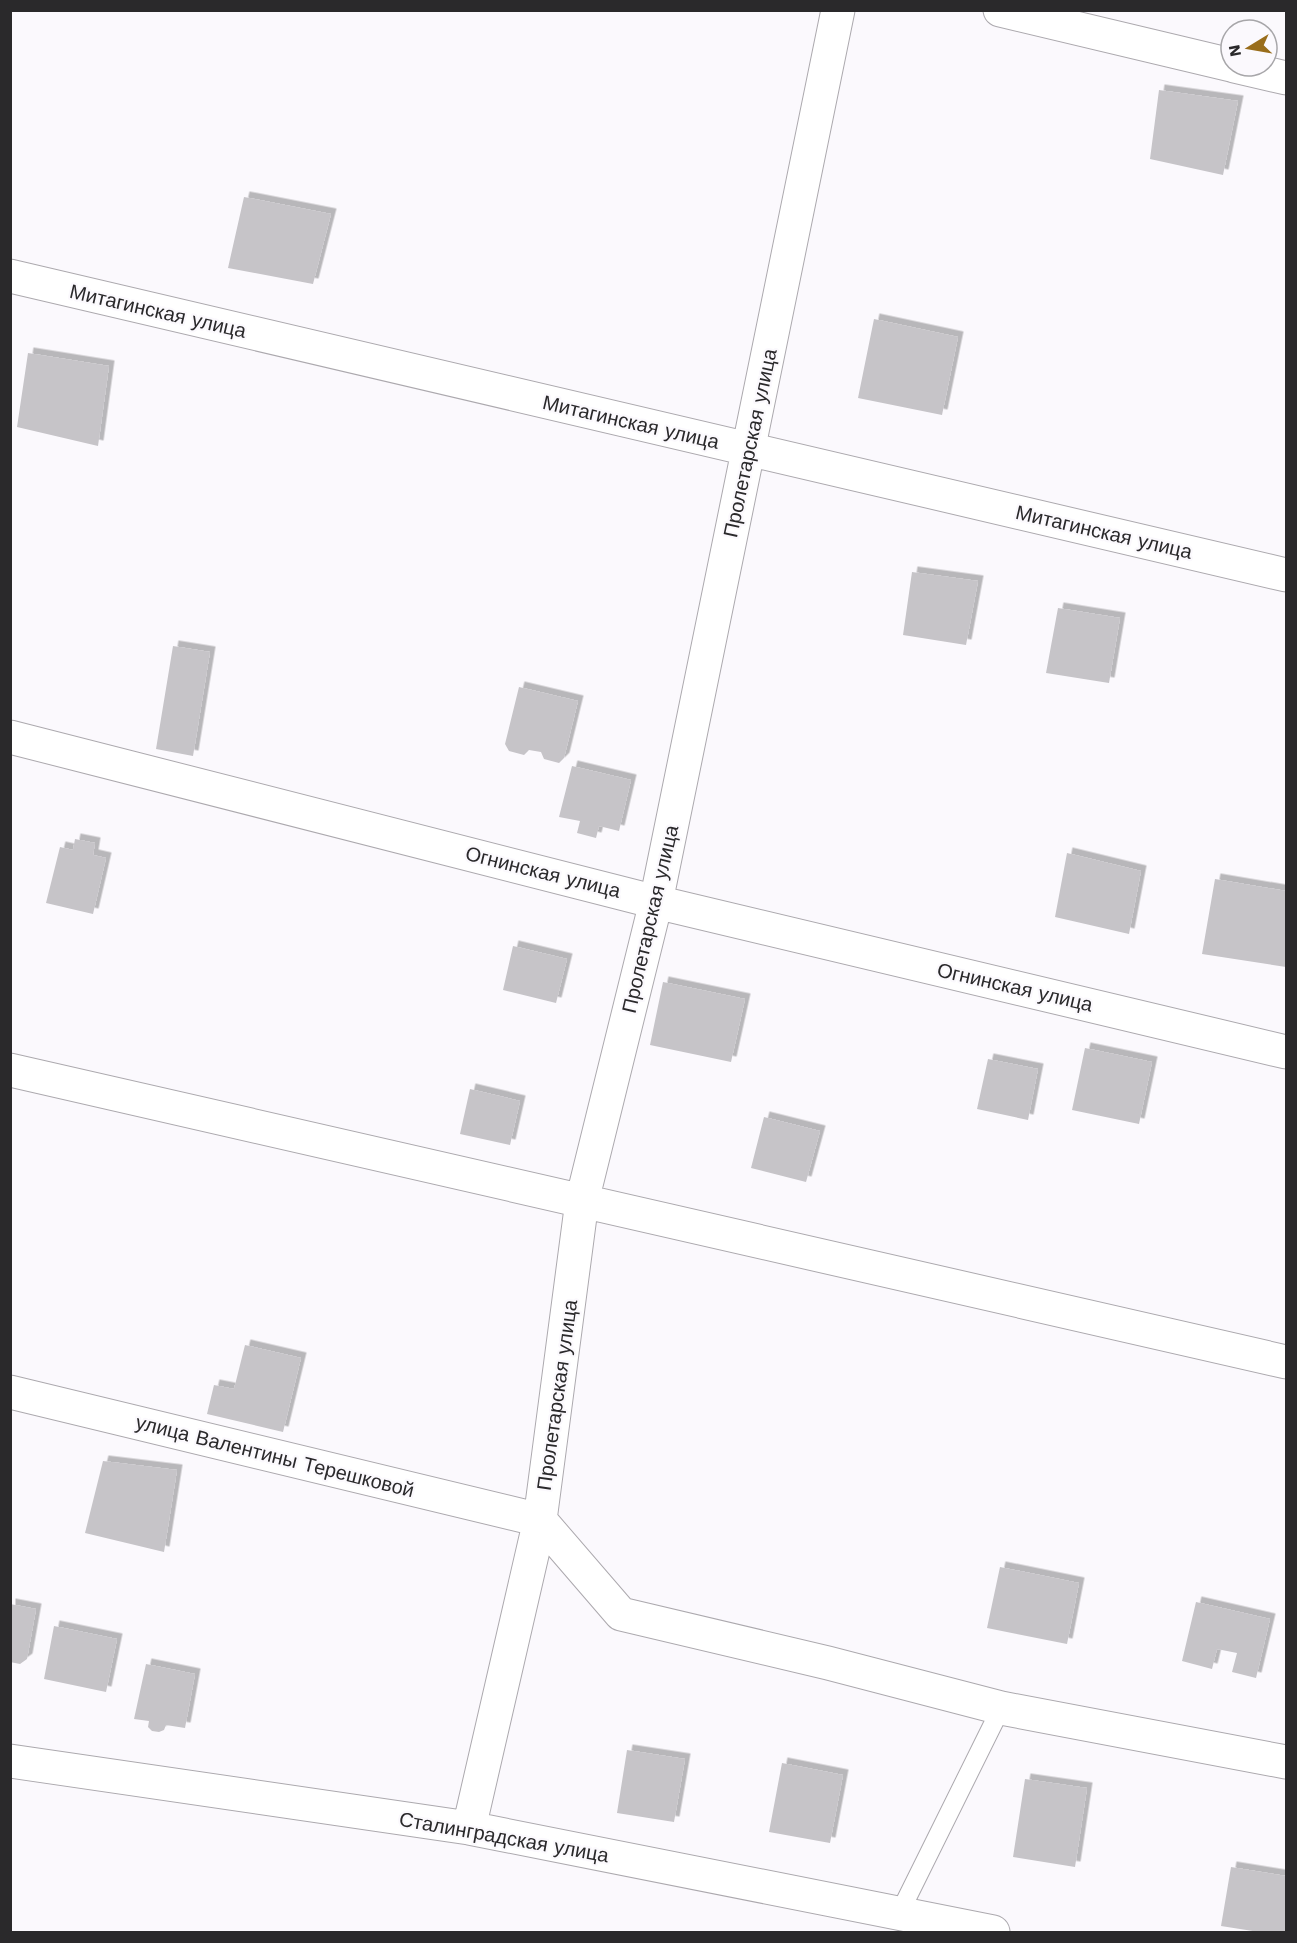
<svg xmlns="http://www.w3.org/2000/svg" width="1297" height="1943" font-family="'Work Sans',sans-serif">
<defs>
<filter id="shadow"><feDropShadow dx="5.5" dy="-5.5" stdDeviation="0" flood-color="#0004"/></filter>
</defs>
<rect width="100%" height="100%" fill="#fbf9fd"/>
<path fill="#c6c4c8" filter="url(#shadow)" d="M1159 90 1238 101 1223 175 1150 159Z
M244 197 331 214 313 284 228 268Z
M874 319 958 337 942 415 858 398Z
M28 353 109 366 98 446 17 427Z
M912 572 978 581 966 645 903 635Z
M1058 608 1120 618 1109 683 1046 673Z
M173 646 210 652 193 756 156 749Z
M519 687 578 701 564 758 559 763 544 759 541 752 529 750 524 755 509 751 505 744Z
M572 766 631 780 619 831 599 826 596 838 577 833 580 821 559 817Z
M75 839 95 843 93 855 106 858 93 914 46 903 60 847 73 850Z
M1067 853 1141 871 1129 934 1055 917Z
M1215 879 1286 891V967L1202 954Z
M513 946 567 959 556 1003 503 990Z
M663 982 745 999 731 1062 650 1045Z
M1085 1048 1152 1062 1139 1124 1072 1110Z
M988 1059 1038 1069 1028 1120 977 1109Z
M470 1089 520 1101 510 1145 460 1134Z
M764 1117 820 1131 806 1182 751 1168Z
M245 1345 301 1358 283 1432 207 1414 214 1385 234 1389Z
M103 1461 177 1470 164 1552 85 1533Z
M1000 1567 1079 1583 1067 1644 987 1628Z
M1196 1602 1270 1619 1256 1678 1232 1672 1237 1653 1217 1649 1212 1669 1182 1661Z
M10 1604 36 1609 27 1659 20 1664 10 1662Z
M54 1626 117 1639 106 1692 44 1679Z
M146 1664 195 1674 185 1728 166 1725 164 1730 159 1732 152 1731 148 1727 149 1721 134 1719Z
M627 1750 685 1759 674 1822 617 1813Z
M782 1763 843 1775 830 1843 769 1832Z
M1025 1779 1087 1788 1075 1867 1013 1857Z
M1231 1867 1286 1876V1932H1259L1221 1926Z"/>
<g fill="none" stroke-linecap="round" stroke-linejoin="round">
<g stroke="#aca9ae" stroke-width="20">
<path id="lane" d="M899 1914 1001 1708"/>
</g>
<g stroke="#aca9ae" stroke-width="35">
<path id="street" d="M1000 10 1231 65
M1234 66 1286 78
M10 276 1286 575
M10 737 656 902 1286 1052
M10 1070 1286 1362
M10 1392 540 1520 621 1614 828 1663 1001 1708 1286 1762
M10 1761 469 1828 993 1932
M469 1828 540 1520 582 1201 656 902 838 10"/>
</g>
<use href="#lane" stroke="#fff" stroke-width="18"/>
<use href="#street" stroke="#fff" stroke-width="33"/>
</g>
<g text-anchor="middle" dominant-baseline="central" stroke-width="4.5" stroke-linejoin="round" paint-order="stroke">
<g font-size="20" fill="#2a292b" stroke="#fbf9fd">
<text transform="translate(158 311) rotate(13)">Митагинская улица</text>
<text transform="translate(631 422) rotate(13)">Митагинская улица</text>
<text transform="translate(750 443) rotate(-78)">Пролетарская улица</text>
<text transform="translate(1104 532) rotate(13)">Митагинская улица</text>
<text transform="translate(543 872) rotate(14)">Огнинская улица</text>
<text transform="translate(650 919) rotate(-77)">Пролетарская улица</text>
<text transform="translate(1015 987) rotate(13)">Огнинская улица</text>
<text transform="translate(557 1395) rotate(-82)">Пролетарская улица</text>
<text transform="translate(275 1456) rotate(14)">улица Валентины Терешковой</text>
<text transform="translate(504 1837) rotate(10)">Сталинградская улица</text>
</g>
</g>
<rect width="1297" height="1943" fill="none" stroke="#2a292b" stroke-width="24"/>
<g transform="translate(1249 48) rotate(259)"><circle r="28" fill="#fbf9fd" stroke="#a7a6a9" stroke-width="1.5"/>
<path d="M0-4.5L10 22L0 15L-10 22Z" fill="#996d1b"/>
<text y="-9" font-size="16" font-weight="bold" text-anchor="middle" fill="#2a292b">N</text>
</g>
</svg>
